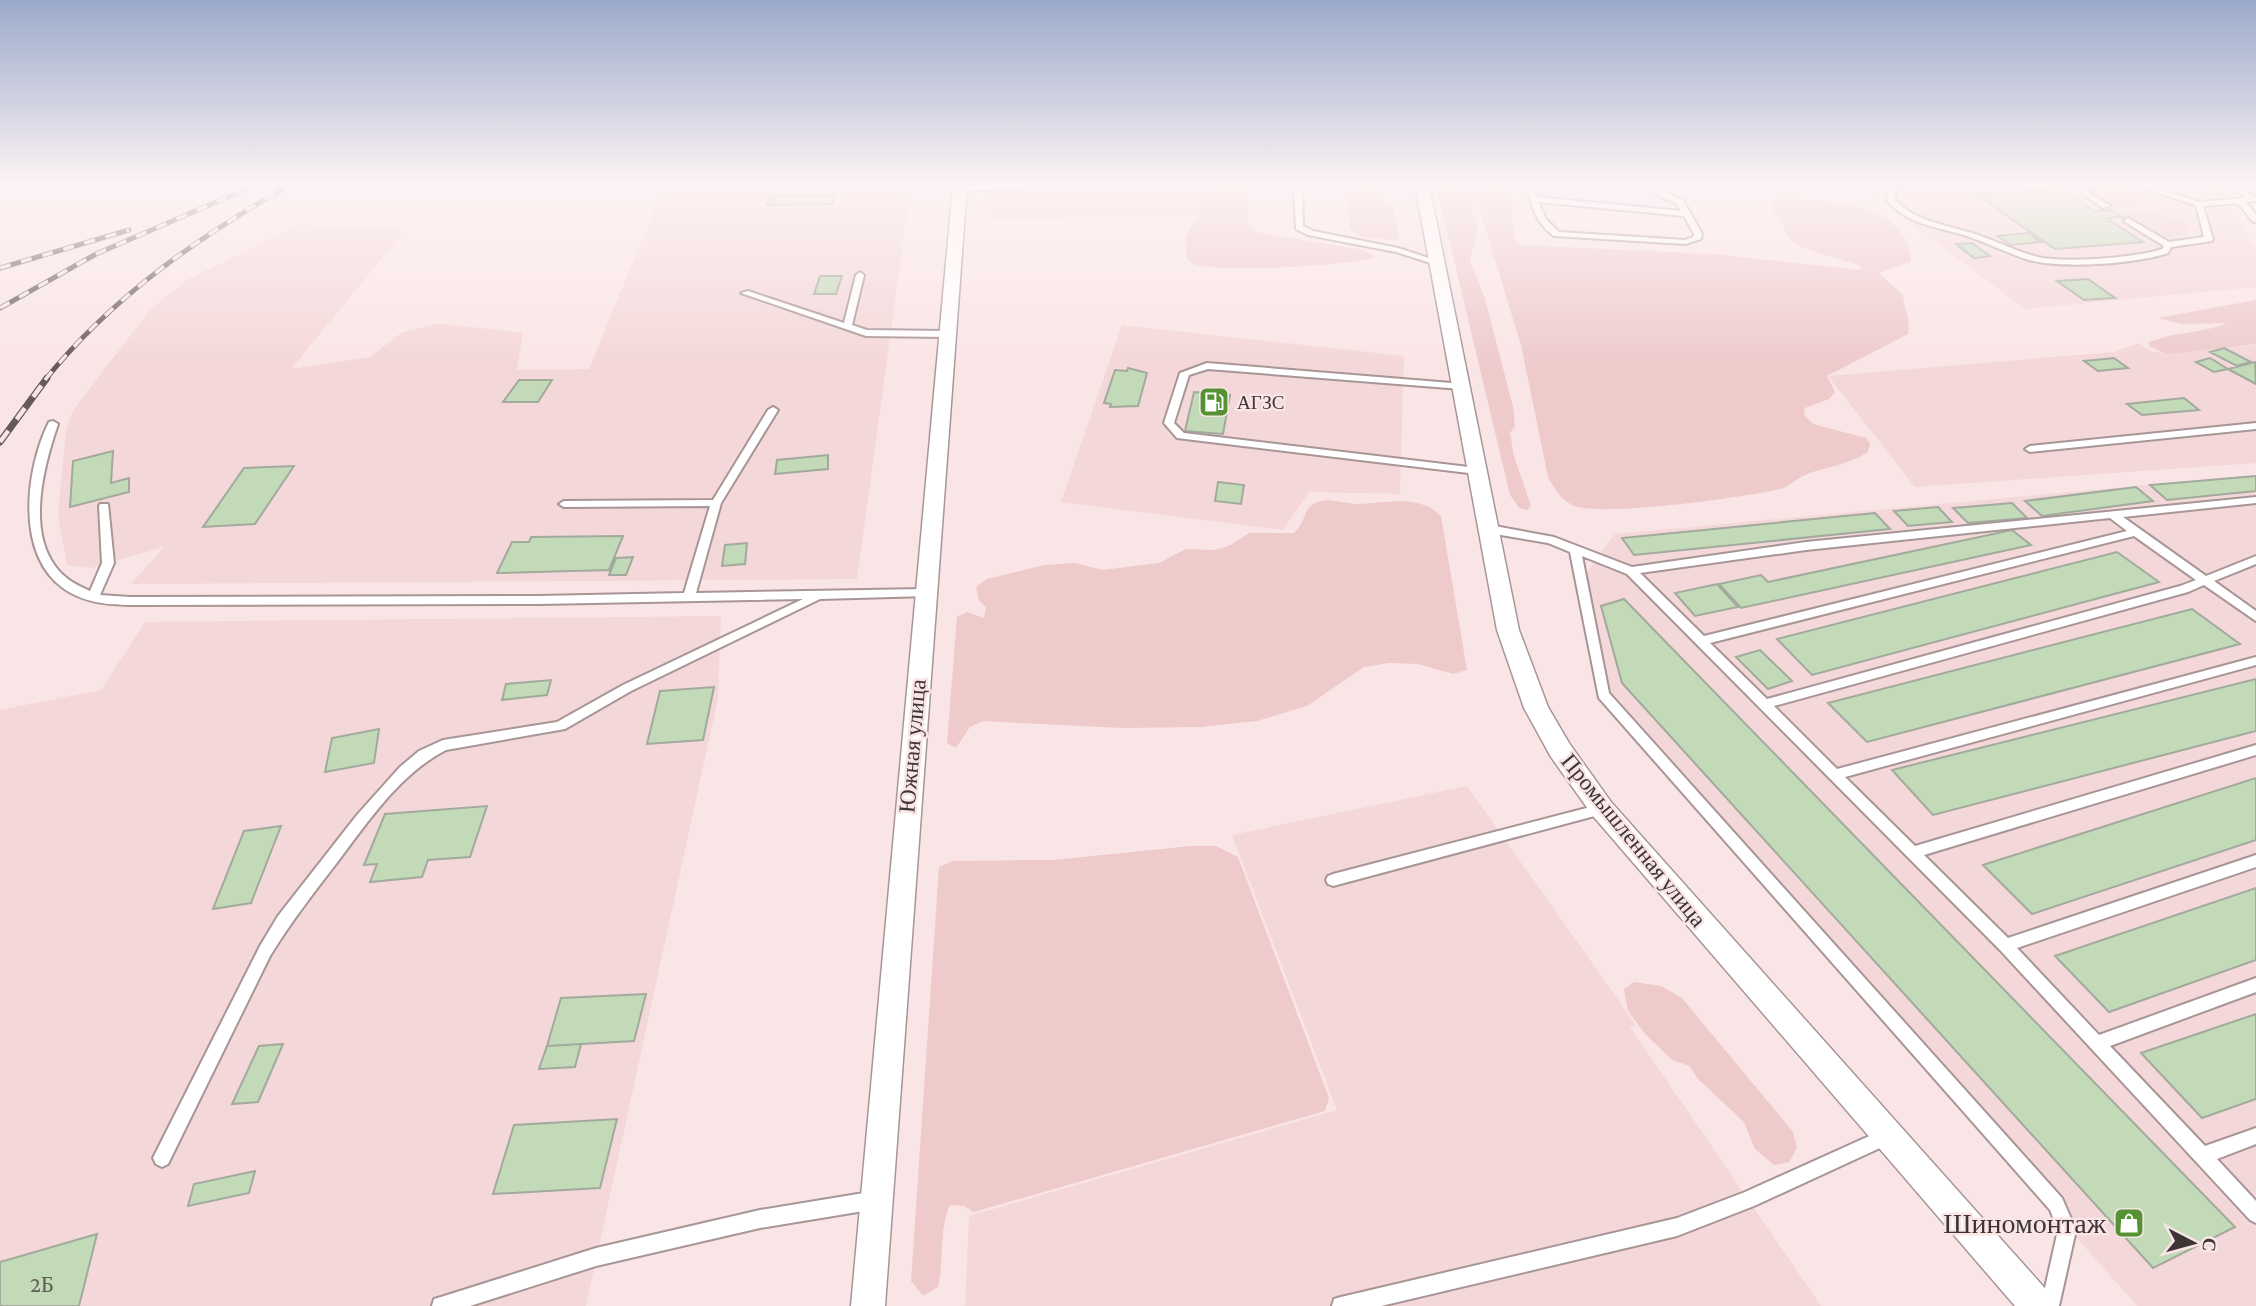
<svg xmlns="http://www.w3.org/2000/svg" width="2256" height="1306" font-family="'Crimson Pro',serif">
<rect width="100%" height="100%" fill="#fae5e6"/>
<path fill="#f4d7d8" d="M664 185H911L857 579 131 584 164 547 91 568 67 565 58 516 66 430 72 412 149 311 185 281 297 225 405 230 291 369 370 357 401 333 438 323 523 333 517 370 589 369Z
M988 185H1242L1244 215 986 220Z
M1860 185H2178L2204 193 2235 212 2256 251V287L2025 309Z
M1122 325 1404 356 1400 494 1309 492 1283 530 1061 502Z
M2138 343 2153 352 2256 345V463L1915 487 1828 376 2113 352Z
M2256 475V1306H2137L1598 695 1577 585 1615 534Z
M721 616 718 698 586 1306H0V710L101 690 145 622Z
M1467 786 1636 1025 1630 1027 1821 1306H965L969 1216 1337 1110 1232 835Z"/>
<path fill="#eecacb" d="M1208 185H1247L1249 225 1261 233 1364 250 1375 257C1355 266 1221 272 1198 265 1192 264 1189 261 1186 256V236L1199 212Z
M1436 185H1465L1478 230 1470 260 1485 298 1513 407 1515 426 1510 433 1514 456 1531 506 1527 510 1519 508 1510 495Z
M1472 185H1509L1515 241 1521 245 1714 254 1862 270 1860 266 1801 247 1791 240 1769 203 1771 199 1782 198C1825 201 1910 201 1911 262L1879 273 1903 295C1904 309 1911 320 1908 334L1827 376 1835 392 1829 399 1805 408 1804 415 1813 424 1866 438 1870 444 1868 452C1844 467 1825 466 1803 476 1794 480 1789 487 1780 489 1745 497 1600 518 1572 505 1560 499 1555 489 1548 477L1521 345Z
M2112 185 2140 194V207L2116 209 2081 187Z
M2174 185H2223L2235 195 2215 197Z
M1369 187 1392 206 1399 238 1395 241 1360 236 1350 228 1346 195 1355 188Z
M2147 212 2186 221 2187 234 2162 237 2125 214Z
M2256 300V344L2168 354 2150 347 2148 343C2173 331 2201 334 2227 323L2181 324 2157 318Z
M1329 500C1338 501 1347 503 1356 504 1385 504 1418 493 1441 516L1467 670 1453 674 1418 664 1389 663 1364 667 1307 706 1257 721 1200 727 1122 728 983 721 970 727 956 748 947 743 957 617 967 612 984 618 986 607 979 601 976 587 987 579 1044 565 1076 563 1102 570 1159 563 1186 549 1214 550 1229 546 1249 533H1294C1311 517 1298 503 1329 500Z
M1191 846H1216L1238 857 1329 1098 1325 1111 974 1212 964 1206 950 1205C939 1228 944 1262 938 1287L923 1296 911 1281 939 867 953 861 1053 860Z
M1634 982 1661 986 1682 998 1793 1132 1797 1148 1789 1162 1774 1165 1755 1149 1744 1122 1697 1078 1690 1066 1672 1060 1646 1035 1628 1011 1624 989Z"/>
<path fill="#c2dab7" stroke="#a1aa9d" stroke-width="2" d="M2060 189 2095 211 2111 210 2123 217 2106 218 2143 242 2055 249 1977 195Z
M771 196H835L832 204 767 205Z
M2028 233 2041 242 2010 245 1997 236Z
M1972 243 1990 256 1974 258 1956 244Z
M820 276H842L836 294H814Z
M2088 279 2115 298 2084 300 2057 281Z
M2224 348 2251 362 2237 366 2210 352Z
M2114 358 2128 368 2098 371 2084 361Z
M2210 358 2228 369 2214 372 2196 362Z
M2255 362 2256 384 2228 369Z
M1128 368 1147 373 1138 406 1110 407 1111 404 1104 403 1115 370 1127 371Z
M519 380H552L538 402H503Z
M1194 392 1230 395 1223 434 1185 431Z
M2184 398 2199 410 2142 415 2127 404Z
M113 451 111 483 129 478V492L70 507 73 461Z
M828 455V469L775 474 777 460Z
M294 466 255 524 203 527 244 468Z
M2256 476V491L2167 500 2150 485Z
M1218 482 1244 485 1241 504 1215 501Z
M2136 487 2153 501 2042 516 2025 501Z
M2012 503 2027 518 1968 523 1953 508Z
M1938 507 1952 522 1908 526 1894 511Z
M1875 513 1890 529 1634 555 1622 538Z
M2012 530 2031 545 1741 608 1719 584 1761 575 1768 582Z
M623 536 609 570 497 573 512 542H529L531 537Z
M747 543 745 564 722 566 725 545Z
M2117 552 2159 582 1812 675 1777 639Z
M633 557 626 575H609L616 558Z
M1717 584 1738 607 1695 616 1675 593Z
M1624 599 2235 1227 2153 1268 1622 683 1601 606Z
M2192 609 2240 644 1867 742 1828 703Z
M1760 650 1792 681 1768 689 1736 657Z
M2256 679V731L1933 815 1892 770Z
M551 680 547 695 502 700 506 684Z
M714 687 703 740 647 744 660 691Z
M379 729 374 763 325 772 332 738Z
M2256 778V840L2032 914 1983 865Z
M487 806 470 857 428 860 422 877 370 882 377 864 364 865 385 814Z
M281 826 251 903 213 909 244 831Z
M2256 888V960L2109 1012 2055 956Z
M646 994 634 1041 547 1046 561 998Z
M2256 1014V1099L2202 1118 2141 1053Z
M283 1044 258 1102 232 1104 259 1046Z
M581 1044 575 1067 539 1069 547 1046Z
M617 1119 600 1188 493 1194 514 1125Z
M255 1171 249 1193 188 1206 194 1184Z
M97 1234 79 1306H0V1262Z"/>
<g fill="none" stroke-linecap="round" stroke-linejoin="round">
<g stroke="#a89596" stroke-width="4">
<path id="service" d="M991 185H1064L1061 187 959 191 955 189 959 187Z
M1296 185H1304L1302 188 1303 226 1313 231 1398 248 1441 262 1437 265 1396 252 1308 235 1296 229 1294 188Z
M1527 185H1535L1537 197 1681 211 1677 204 1637 185H1648L1683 200 1702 234 1701 239 1685 244 1554 236C1537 224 1530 205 1527 185ZM1538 202 1684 216 1694 234 1693 237 1685 240 1559 232 1546 219Z
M1891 185H1900L1896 189 1894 199C1916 222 1943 224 1972 233 1994 240 2015 251 2038 257 2064 263 2136 258 2162 249L2164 246 2125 222 2124 220 2128 218 2169 242 2204 237 2196 205 2132 185H2145L2199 202 2245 198 2231 185H2239L2253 197H2256V201L2246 202 2256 215V222H2253L2238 203 2203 206 2213 239 2212 241 2171 247 2168 253C2135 264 2062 269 2029 260 2007 253 1986 242 1964 235 1935 227 1909 224 1887 201L1888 188Z
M2069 185H2078L2110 206 2103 208Z
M860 272 864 275 852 325 867 330 947 331 952 334 947 337 866 336 741 293 748 291 844 323 856 275Z
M1207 363 1464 384 1466 386 1461 389 1208 369 1189 375 1174 423 1184 433 1477 468 1482 471 1477 474 1177 438 1164 423 1180 373Z
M773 407 778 410 721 503 696 593 925 589 931 593 929 596 820 599 631 691 565 729 446 750C401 773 369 820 339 860 315 891 291 922 270 956L168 1164 162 1167 156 1164 153 1158 156 1152 260 946 278 916 357 815 400 767 419 751 443 740 557 722 623 685 803 599 539 604 130 605C106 605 82 602 63 588 15 553 26 468 49 422L53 421 58 424C44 465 27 528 55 566 64 579 77 585 90 591L102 563 99 506 100 504H108L114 563 100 595 130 597 539 596 684 593 710 506 564 507 559 504 564 501 713 500 768 410Z
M2256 423V429L2030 452 2025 449 2030 446Z
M2256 497V503L2123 517 2206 576 2256 556V564L2214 581 2256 611V621L2204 585 2188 592 1774 706 1837 769 2256 657V665L1845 777 1915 846 2256 745V755L1924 855 2008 938 2256 855V867L2017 948 2099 1035 2256 978V992L2110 1046 2205 1146 2256 1128V1144L2217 1159 2256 1201V1223L2250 1220 2000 950 1627 574 1582 556 1609 693 2062 1198 2076 1230 2059 1306H2041L2058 1230 2050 1210 1599 698 1570 552 1548 543 1489 533 1483 529 1489 525 1554 537 1632 567 1806 542ZM2110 518 2127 531 1704 636 1640 573 1806 550ZM2134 536 2196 580 2180 586 1767 699 1710 643Z
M1602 804 1607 805 1609 809 1607 813 1602 814 1333 886 1328 884 1326 880 1328 876 1333 874Z
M1887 1128 1893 1130 1896 1136 1893 1142 1754 1206 1677 1236 1381 1306H1332L1334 1299 1341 1297 1677 1218 1745 1192Z
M876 1191 882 1194 885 1200 882 1206 876 1209 760 1228 596 1266 470 1306H432L434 1299 441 1297 596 1248 760 1210Z"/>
</g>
<g stroke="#a89596" stroke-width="3">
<path id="minor" d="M953 185H967L885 1306H851Z
M1415 185H1429L1519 630 1548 707 1569 743 1611 802 2050 1294 2055 1306H2015L1593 816 1551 757 1524 708 1497 630Z"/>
</g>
<use href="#service" fill="#fff" fill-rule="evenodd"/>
<use href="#minor" fill="#fff" fill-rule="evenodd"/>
<g stroke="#645a5a" stroke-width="5">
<path id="rail-far1" d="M0 268 129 230
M0 308 96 254 244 190
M45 380C112 297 198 237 290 185"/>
</g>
<g stroke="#645a5a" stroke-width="7">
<path id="rail" d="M0 442 47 378"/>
</g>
<use href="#rail-far1" stroke="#fae5e6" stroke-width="3.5" stroke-dasharray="11" stroke-linecap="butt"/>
<use href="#rail" stroke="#fae5e6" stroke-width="4.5" stroke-dasharray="14" stroke-linecap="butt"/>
</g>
<linearGradient id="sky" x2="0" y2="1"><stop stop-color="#9baaca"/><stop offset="0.5" stop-color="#fdf3f4"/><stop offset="1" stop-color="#fdf3f4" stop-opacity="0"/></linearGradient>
<rect width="2256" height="368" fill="url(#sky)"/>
<defs>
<g id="fuel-square" transform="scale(1.575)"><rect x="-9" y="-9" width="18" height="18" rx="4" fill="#549232" stroke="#fae5e6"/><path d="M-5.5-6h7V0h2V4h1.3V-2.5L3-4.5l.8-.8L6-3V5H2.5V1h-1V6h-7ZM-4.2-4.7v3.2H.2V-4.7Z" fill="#fff"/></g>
<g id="shop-square" transform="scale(1.575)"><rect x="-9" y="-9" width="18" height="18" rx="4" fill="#549232" stroke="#fae5e6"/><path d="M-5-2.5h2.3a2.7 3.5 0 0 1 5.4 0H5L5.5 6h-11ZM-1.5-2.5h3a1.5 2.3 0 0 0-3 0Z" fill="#fff"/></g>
</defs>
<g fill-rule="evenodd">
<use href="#fuel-square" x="1214" y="402"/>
<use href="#shop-square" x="2129" y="1223"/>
</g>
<g text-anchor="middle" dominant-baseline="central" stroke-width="5" stroke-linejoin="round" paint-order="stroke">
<g font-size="19" fill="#3d3535" stroke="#fae5e6" text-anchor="start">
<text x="1237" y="402">АГЗС</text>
</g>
<g font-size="23" fill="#3d3535" stroke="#fae5e6">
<text transform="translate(912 746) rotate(-85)">Южная улица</text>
<text transform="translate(1634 840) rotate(51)">Промышленная улица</text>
</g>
<g font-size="23" fill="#5e5e56">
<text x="42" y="1284">2Б</text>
</g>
<g font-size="28" fill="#3d3535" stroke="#fae5e6" text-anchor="end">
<text x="2106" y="1223">Шиномонтаж</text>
</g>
</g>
<g transform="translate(2193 1243) rotate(96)" stroke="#fae5e6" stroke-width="5" paint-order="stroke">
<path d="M0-5L12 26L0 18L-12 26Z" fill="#3d3535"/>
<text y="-10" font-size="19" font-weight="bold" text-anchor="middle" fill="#3d3535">С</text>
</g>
</svg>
